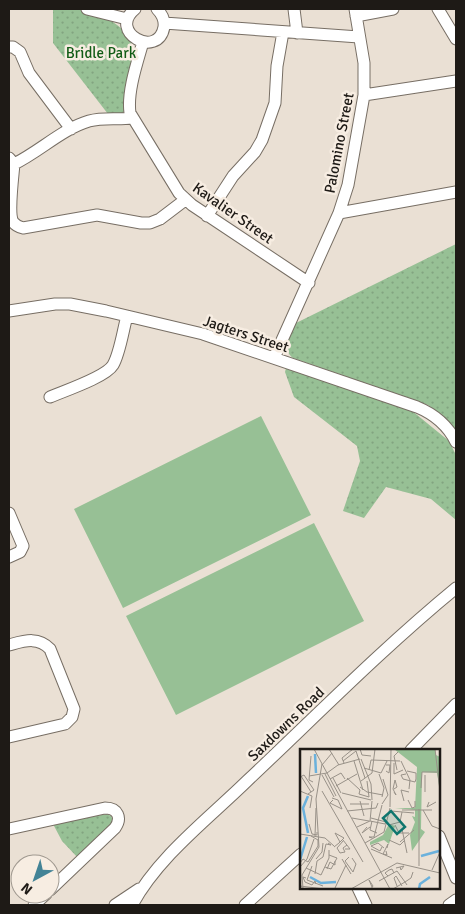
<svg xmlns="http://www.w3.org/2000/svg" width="465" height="914" font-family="Signika,sans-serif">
<defs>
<pattern id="grass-dots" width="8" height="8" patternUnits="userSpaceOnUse" patternTransform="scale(1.25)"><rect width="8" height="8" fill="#97c095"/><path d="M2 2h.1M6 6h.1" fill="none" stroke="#82a480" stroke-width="1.8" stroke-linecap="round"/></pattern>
</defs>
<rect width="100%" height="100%" fill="#eae0d4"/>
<path fill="url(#grass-dots)" d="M53 9C61 9 69 8 77 9 101 13 135 27 134 57 133 74 128 93 125 110L122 114H108L53 43Z
M456 244V430L442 415 428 405 293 358C280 348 291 335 296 323Z
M286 368 411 410 449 441 456 455V520L431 499 386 487 364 518 343 511 360 461 357 446 294 397 285 372Z
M107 814 111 816 114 822 78 858 62 841 53 824Z"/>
<path fill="#97c095" d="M261 416 311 515 123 608 74 509Z
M314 523 364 621 176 715 126 616Z"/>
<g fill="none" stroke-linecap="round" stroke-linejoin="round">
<g stroke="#776e64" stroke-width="13">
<path id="minor" d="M87 9 127 19
M135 9C107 32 158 60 164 27 165 19 162 14 157 9
M294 9 297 33
M438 9 456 39
M356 16 393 9
M164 23 359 37
M143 42C137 63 127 92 130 113L179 193 192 205 309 283
M9 47H13L20 52 29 73 71 129
M364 95 456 81
M9 158 14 164C13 176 8 214 13 222 16 226 19 227 23 228L97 215 141 223H150L160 219 185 200
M14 164C39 152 62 129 89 121 104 117 118 120 132 118
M339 213 456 192
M207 216 233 176 255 152 262 140 275 103 277 66 283 32
M9 311 55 304H70L106 311 203 334 417 407C434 414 448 426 456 442
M274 358 339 213 348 185 364 95V63L355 9
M50 397C64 391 106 377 113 365 120 353 123 330 127 316
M9 513 23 546 20 552 9 557
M9 645C24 641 38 636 50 649L74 709 72 717 65 724 9 737
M411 750 456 704
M9 829 105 808C118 808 122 818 115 828L50 890
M439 836 456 878
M358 888 366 905
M34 905 46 894
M115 905 139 889
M132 905C159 856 207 820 247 781 316 716 383 648 456 588
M245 905 301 854
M449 905 456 900"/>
</g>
<use href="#minor" stroke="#fff" stroke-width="11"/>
</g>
<g text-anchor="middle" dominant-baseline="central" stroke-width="5" stroke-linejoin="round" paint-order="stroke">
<g font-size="15" fill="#115c16" stroke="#f7ede2">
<text x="101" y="53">Bridle Park</text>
</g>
<g font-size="15" fill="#1e1a16" stroke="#f7ede2">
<text transform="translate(339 143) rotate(-79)">Palomino Street</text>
<text transform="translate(233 213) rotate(35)">Kavalier Street</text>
<text transform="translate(246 334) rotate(18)">Jagters Street</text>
<text transform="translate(286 724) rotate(-44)">Saxdowns Road</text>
</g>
</g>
<g transform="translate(300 749)">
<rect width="140" height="140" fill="#eae0d4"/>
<path d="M94 0H135L136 6 140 8V42L137 24 122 23 121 80 125 83 112 102 110 86 115 73 112 67 115 68V61L95 59H115L117 18ZM89 75 95 77 89 95 84 91 70 96V93L83 86Z" fill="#97c095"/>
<path fill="none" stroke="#6bb1dc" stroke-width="2.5" d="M15 5 16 24M8 47 3 59 8 84M121 107 139 102M0 111 7 88M10 128 21 134 36 133M119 140 120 135 130 128"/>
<path fill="none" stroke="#989188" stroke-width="1" d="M14 0 90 140M29 0 39 16M60 0 62 6 71 7M135 0 140 42M56 2 65 29M11 7 9 31 13 33M61 10 71 35 72 51M43 12 56 2M54 12 63 41M101 12 110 31 109 40M44 14 42 9 53 0M94 14V25L103 21M22 16 32 4M86 16H90L89 24 86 22M64 19 81 24 87 12M69 21 71 11 100 12M97 21 94 7 98 3M107 22 116 24V30M27 24 38 16 60 10M25 25 36 47M79 25 84 39 82 48M106 25 101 26 103 30 115 33 116 30M22 26 34 48M125 26V43M1 27 11 43M9 27 27 24M0 28 4 26 14 41 8 45M33 29 41 44M47 29 60 41 59 45 69 48 67 32M30 30 41 24 45 30M61 32 72 24 75 0M36 37 57 25M60 38 67 43 83 46M121 39 122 23H137M0 42 12 47 10 59M22 42 63 113M94 43 96 46 93 40 95 31 97 38 94 40M42 44 71 51M32 49 38 51 42 60M33 51 30 54 42 60M108 51 112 59 115 58V52M60 52 64 67M104 52 101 41 109 43M129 53 127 58 136 53M50 55H69M82 55 88 46 83 30M90 58 91 0M119 60V117M102 61H132M123 61 132 77 140 80M47 62 76 59 78 54M91 62 114 64M52 69 69 72M71 69 86 73M70 72 72 52M72 72 70 81 77 84M9 75 12 85 17 86V83M89 76 100 73 102 63M95 76 99 84H109M57 78 70 72 85 75 86 71M67 78 62 84 70 78M102 80 107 104M0 85 25 89 34 97M15 87 16 59M72 89 69 88H74L82 56M43 91 50 100H45M89 91 100 96 105 91M43 92 37 99 40 104 45 103 43 99 47 96M100 93 114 81M65 94 84 83 90 59M34 98 39 94 44 89 35 84 40 93M82 98 80 102 71 97 78 94 84 99M71 100 92 109M86 102 87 106 83 105 88 95 87 99M23 108 26 95 31 96 28 94M49 108 45 112 53 123M52 109 56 115 53 123M16 110 22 103 23 94M42 110 51 125M0 114 3 110 8 113 18 97V91L11 87M12 117 7 131 23 137M0 118 7 110 14 90M25 118 31 120 37 109 29 106M6 119 21 126 29 109V101M96 119 104 117 101 121 100 118M27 120 30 113 35 116V112M132 121 140 103M15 125 17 112 23 108M88 127 85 124 89 121 92 120 94 124M6 129 3 128 5 133 12 136 15 132 16 135M79 132 97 122 105 133 93 140M107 136 105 133 111 129 113 123M0 137 24 140M97 137 94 129 96 127 102 137M35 139 46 116M3 140 2 126 19 98 16 50 22 15M51 140 97 114 140 124M71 140 73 137 69 131 72 138"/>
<path fill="#0f766e" fill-opacity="0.15" stroke="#0f766e" stroke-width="2.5" d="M91 62 105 78 97 85 83 69Z"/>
<rect width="140" height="140" fill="none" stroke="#1e1a16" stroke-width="2.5"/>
</g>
<rect width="465" height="914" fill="none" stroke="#1e1a16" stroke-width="20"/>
<g transform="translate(35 879) rotate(220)"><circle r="24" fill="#f7ede2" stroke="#a09990"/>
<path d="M0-4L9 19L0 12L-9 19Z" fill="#438396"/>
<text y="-8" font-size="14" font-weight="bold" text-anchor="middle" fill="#1e1a16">N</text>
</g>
</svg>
